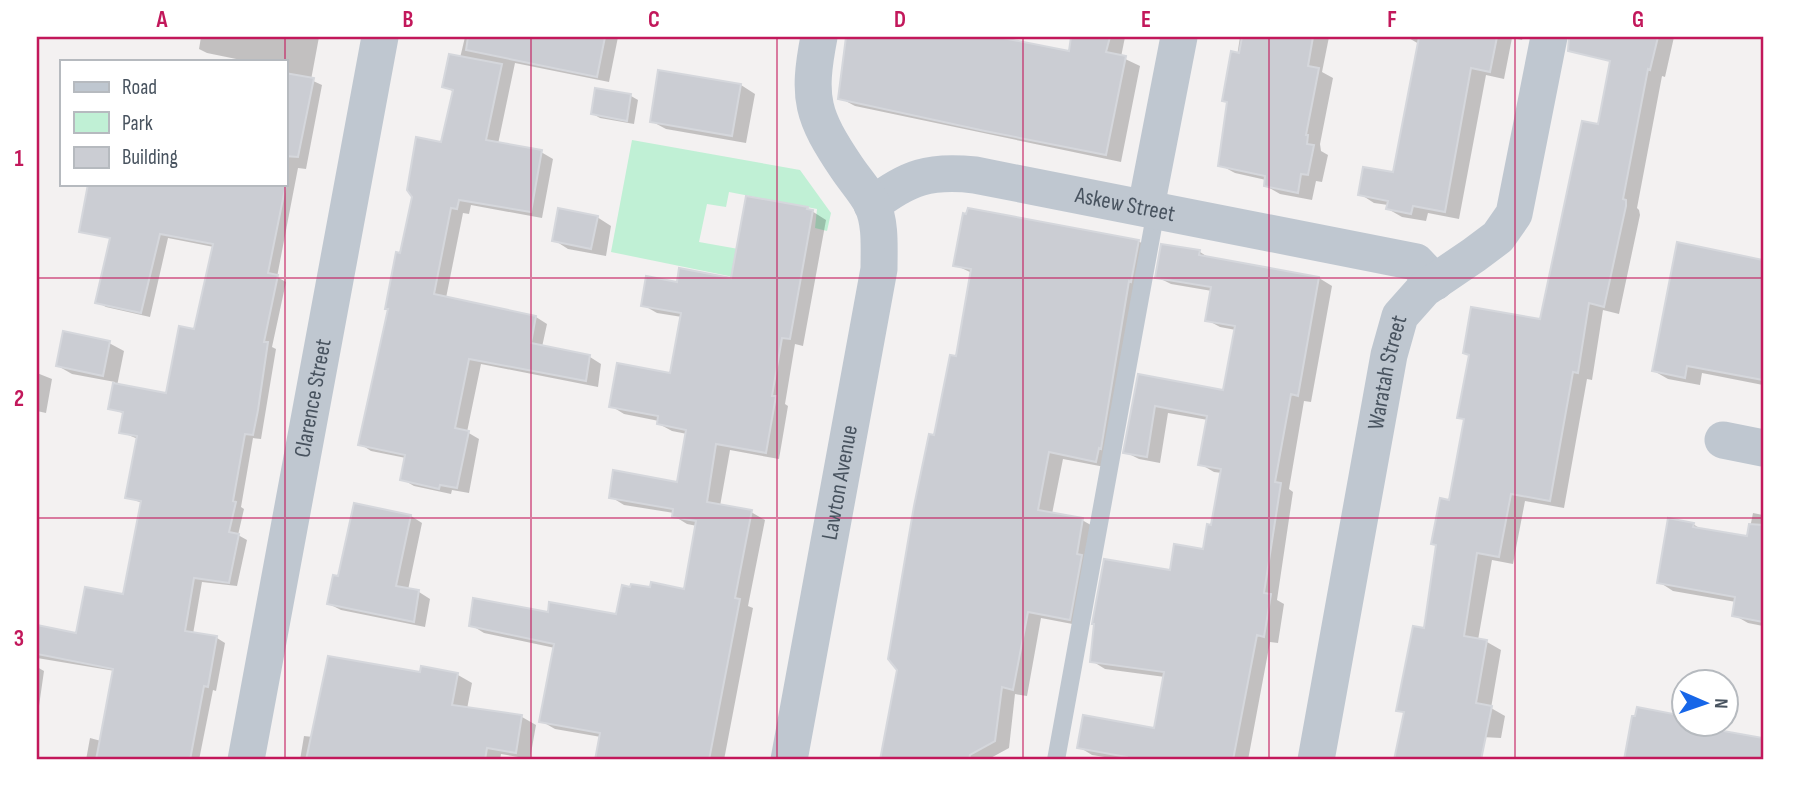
<svg xmlns="http://www.w3.org/2000/svg" width="1800" height="797" font-family="'Sofia Sans Condensed',sans-serif">
<rect width="100%" height="100%" fill="#f3f1f1"/>
<path fill="#c0f0d5" d="M632 140 800 170 831 213 827 231 815 228 817 209 729 192 726 207 707 204 699 242 744 250 778 286 611 252Z"/>
<path fill="#0003" d="M201 37H319L311 80 322 85 306 169 298 168 277 277 286 282 272 347 276 349 261 439 253 438 241 507 244 509 238 535 247 540 237 586 202 582 193 634 217 638 225 643 216 691 213 690 199 760H86L90 738 101 741 115 671 37 658V627L78 635 124 596 142 503 127 497 138 439 121 432 125 414 110 408 115 382 72 374 58 366 109 343 124 351 117 386 167 395 196 331 214 247 168 238 150 317 106 307 97 302 153 221 161 184H285V61H246L207 53 199 49Z
M465 37H618L609 82 515 63 498 144 541 152 553 159 542 218 471 205 469 214 463 213 446 298 536 317 547 324 542 347 590 357 601 364 598 387 481 364 467 432 479 439 469 493 452 490 451 494 414 486 402 479 406 458 371 451 360 444 401 255 443 144 454 92 444 86 460 58Z
M851 37H912L924 39V37H989L1070 53 1073 37H1125L1121 57 1140 66 1121 162 855 106 840 98Z
M1240 37H1329L1322 72 1333 78 1320 144 1321 151 1328 155 1322 182 1316 181 1312 200 1280 194 1266 186V180L1235 173 1220 165Z
M1407 37H1523L1522 40 1512 38 1504 79 1486 75 1459 219 1428 213 1426 221 1402 217 1388 209V205L1374 203 1360 194 1394 174 1419 44Z
M1602 37H1674L1665 77 1662 76 1637 208 1639 210 1640 215 1619 314 1603 310 1592 380 1587 379 1564 508 1525 501 1513 564 1492 560 1478 640 1487 642 1501 650 1491 708 1505 716 1501 738 1482 737 1477 760H1397L1406 714 1398 710 1425 630 1465 420 1459 417 1542 321 1599 126 1612 63 1602 57 1606 39Z
M741 85 755 94 746 143 666 129 651 121Z
M597 90 631 96 638 100 634 124 600 118 593 114Z
M807 208 826 220 803 346 795 344 785 404 788 406 779 459 730 450 720 506 751 512 765 520 748 606 753 608 724 760H597L601 737 555 729 541 721 555 648 484 633 471 625 549 614 618 616 685 591 697 526 687 524 674 516V513L624 505 611 497 679 484 687 434 672 431 659 424V421L624 414 611 406 671 375 682 317 657 313 643 305 678 284 733 280Z
M597 217 611 226 606 256 568 249 554 240Z
M1138 241 1152 249 1110 468 1063 459 1052 514 1082 520 1096 528 1083 626 1041 618 1027 696 1015 694 1009 748 987 760H882L899 669 935 437 958 358 972 273 955 265Z
M1678 244 1763 261V385L1702 373 1700 385 1668 379 1654 371Z
M1200 252 1211 259 1319 278 1332 286 1311 402 1304 401 1289 489 1293 492 1277 600 1284 604 1278 643 1270 642 1248 760H1123L1092 755 1079 747 1155 730 1165 677 1105 669 1092 661 1171 572 1204 551 1213 527 1222 473 1214 472 1200 464 1208 420 1168 413 1160 463 1139 459 1125 452 1139 377 1225 392 1236 330 1220 327 1207 320 1212 291 1171 284 1157 277Z
M37 373 52 379 46 413 37 411Z
M1753 513 1763 515V626L1748 623 1734 615 1736 602 1673 591 1659 582 1693 524 1704 531 1748 538Z
M411 516 422 523 408 590 419 592 430 599 425 627 341 610 329 604 340 578Z
M37 667 44 671 37 720Z
M422 668 458 675 472 683 467 709 522 717 536 725 530 759 501 754 500 760H300L304 736 313 737 421 674Z
M1638 709 1685 717V724H1707L1715 728V731L1763 740V737V760H1625L1633 718H1636Z"/>
<path fill="#cbcdd3" stroke="#d5d7dc" stroke-width="2" d="M468 37H605L597 77 466 50Z
M846 37H998L1069 51 1071 37H1110L1106 52 1126 56 1106 155 985 131 838 99Z
M1242 37H1313L1308 66 1319 68 1306 135H1308L1307 144 1314 145 1308 175 1301 174 1298 193 1264 186 1265 176 1218 166 1227 102 1222 101 1231 51 1239 53Z
M1419 37H1497L1490 72 1471 68 1445 212 1413 206 1411 214 1386 209 1388 201 1358 195 1363 167 1393 172Z
M1569 37H1658L1650 70 1648 69 1623 199 1626 200V206L1604 307 1589 303 1578 373 1573 372 1550 501 1511 494 1499 557 1477 553 1464 636 1487 640 1476 703 1492 706 1481 760H1394L1404 712 1396 711 1413 626 1424 628 1436 545 1431 544 1440 498 1449 500 1464 419 1457 418 1469 355 1463 353 1471 307 1540 319 1582 121 1598 124 1610 61 1568 51Z
M449 54 502 64 486 140 542 150 531 212 459 200 457 209 451 208 434 294 536 316 531 343 590 355 586 381 469 359 455 428 469 431 457 488 440 485 439 489 400 480 405 455 358 445 388 309H385L396 252 400 253 412 197 407 190 416 137 441 142 453 90 442 87Z
M658 70 741 84 732 136 650 122Z
M285 73 314 78 298 157 285 156Z
M595 88 631 94 627 121 591 114Z
M88 184H286L268 273 278 275 264 342H268L258 410 253 435 245 434 233 501 236 502 229 532 239 534 229 583 194 578 185 631 217 636 208 687 204 686 190 760H96L113 669 37 654V625L76 633 85 587 123 594 141 501 125 498 137 436 119 433 123 412 108 409 113 383 166 393 179 326 194 329 213 244 160 234 141 313 95 303 110 238 79 232Z
M746 196 808 207 807 209 813 210 790 339 782 338 772 396H776L766 453 716 444 707 502 752 510 735 598 740 599 709 760H595L600 733 539 722 554 644 469 626 473 598 548 612 549 602 616 614 622 585 630 587 631 584 650 587 651 582 684 589 696 521 672 517 673 509 609 498 613 470 677 482 686 430 657 424 658 416 609 407 617 363 670 373 681 313 641 306 646 276 677 282 679 268 731 278Z
M558 208 598 216 591 249 552 241Z
M968 208 1139 240 1131 282 1129 281 1101 449 1099 448 1096 462 1049 452 1038 510 1083 518 1077 554 1082 555 1070 620 1028 612 1013 690 1002 687 995 741 970 755 969 760H880L897 670 888 659 914 506 929 434 934 435 950 355 956 356 971 269 953 266 963 213 966 214Z
M1677 242 1763 260V380L1687 366 1685 378 1652 371Z
M1161 244 1200 250 1199 255 1319 277 1298 396 1291 394 1275 482 1281 483 1264 593 1271 594 1264 637 1257 635 1233 760H1127V757L1077 748 1083 715 1154 728 1164 672 1090 662 1094 624H1092L1104 559 1170 570 1174 544 1203 549 1207 524 1211 525 1221 469 1198 465 1207 416 1155 406 1147 457 1123 453 1138 374 1223 390 1235 326 1205 321 1211 287 1155 278Z
M63 331 110 341 103 376 56 366Z
M354 503 411 515 396 586 419 590 414 622 327 604 333 575 338 576Z
M1668 518 1694 523 1693 527 1747 536 1749 524 1763 525V622L1732 616 1735 597 1657 583Z
M328 656 420 672 421 666 458 673 452 705 522 715 516 753 487 748 485 760H306Z
M1637 707 1684 716V724L1763 738V760H1624L1632 716H1635Z"/>
<g fill="none" stroke-linecap="round" stroke-linejoin="round">
<path stroke="#bfc7d0" stroke-width="18" d="M1056 760 1156 210"/>
<g stroke="#bfc7d0" stroke-width="37">
<path id="s1" d="M872 205C908 177 930 170 975 175L1416 262 1435 282"/>
<path d="M1146 207 1179 37"/>
<path d="M1723 440 1763 448"/>
<path id="s2" d="M246 760 380 37"/>
<path id="s3" d="M789 760 879 269C879 248 881 223 872 204 866 192 855 180 847 168 812 116 807 99 819 37"/>
<path id="s4" d="M1316 760 1389 355 1400 316 1424 289 1474 255 1498 237 1514 214 1549 37"/>
</g>
</g>
<path fill="none" stroke="#c2185b" stroke-width="2" stroke-opacity="0.55" d="M285 37V61M531 37V760M777 37V760M1023 37V760M1269 37V760M1515 37V760M285 184V760M37 278H1763M37 518H1763"/>
<g text-anchor="middle" dominant-baseline="central" stroke-width="6" stroke-linejoin="round" paint-order="stroke">
<g font-size="23" fill="#48535f" stroke="#fff">
<text stroke="none"><textPath href="#s1" startOffset="264">Askew Street</textPath></text>
<text stroke="none"><textPath href="#s4" startOffset="394">Waratah Street</textPath></text>
<text stroke="none"><textPath href="#s2" startOffset="368">Clarence Street</textPath></text>
<text stroke="none"><textPath href="#s3" startOffset="282">Lawton Avenue</textPath></text>
</g>
</g>
<rect width="1800" height="797" fill="none" stroke="#ffffff" stroke-width="77"/>
<rect x="60" y="60" width="228" height="126" fill="#ffffff" stroke="#b6babf" stroke-width="2"/>
<rect x="74" y="82" width="35" height="10" fill="#bfc7d0" stroke="#b6babf" stroke-width="2"/>
<text x="122" y="94" font-size="21" fill="#48535f">Road</text>
<rect x="74" y="112" width="35" height="21" fill="#c0f0d5" stroke="#b6babf" stroke-width="2"/>
<text x="122" y="130" font-size="21" fill="#48535f">Park</text>
<rect x="74" y="147" width="35" height="21" fill="#cbcdd3" stroke="#b6babf" stroke-width="2"/>
<text x="122" y="164" font-size="21" fill="#48535f">Building</text>
<g transform="translate(1705 703) rotate(92)"><circle r="33" fill="#ffffff" stroke="#b6babf" stroke-width="2"/>
<path d="M0-5L12 26L0 18L-12 26Z" fill="#1766e8"/>
<text y="-10" font-size="19" font-weight="bold" text-anchor="middle" fill="#48535f">N</text>
</g>
<rect x="38" y="38" width="1724" height="720" fill="none" stroke="#c2185b" stroke-width="2.5"/>
<g font-size="23" text-anchor="middle" font-weight="bold" fill="#c2185b">
<text x="162" y="27">A</text>
<text x="408" y="27">B</text>
<text x="654" y="27">C</text>
<text x="900" y="27">D</text>
<text x="1146" y="27">E</text>
<text x="1392" y="27">F</text>
<text x="1638" y="27">G</text>
<text x="19" y="166">1</text>
<text x="19" y="406">2</text>
<text x="19" y="646">3</text>
</g>
</svg>
